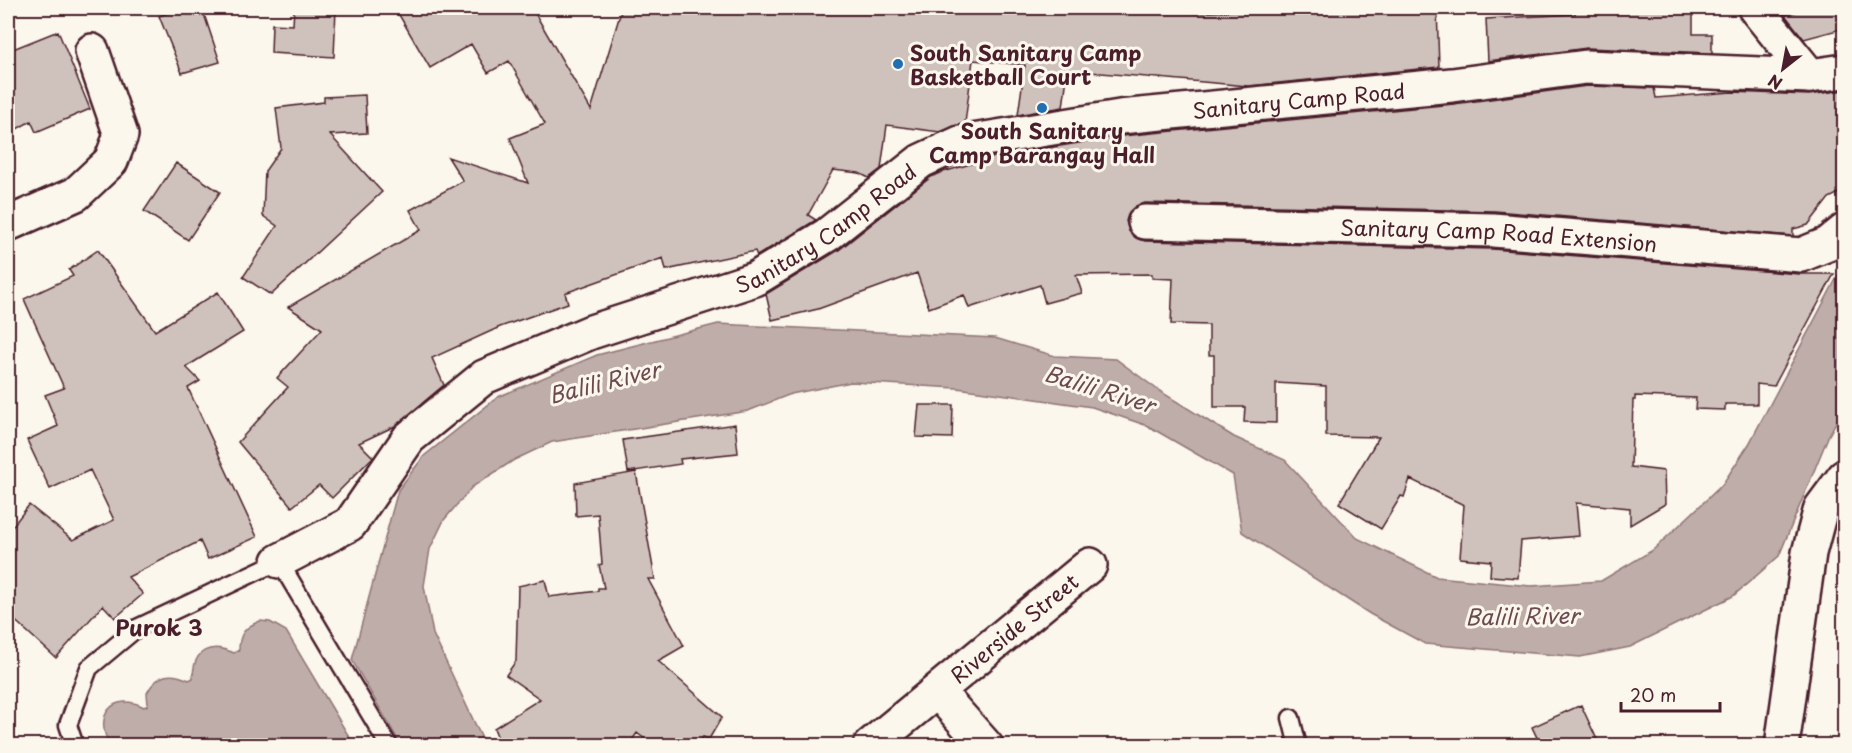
<svg xmlns="http://www.w3.org/2000/svg" width="1852" height="753" font-family="'Playpen Sans',sans-serif">
<rect width="100%" height="100%" fill="#fbf7ec"/>
<filter id="ink" filterUnits="userSpaceOnUse"><feTurbulence type="fractalNoise" baseFrequency=".0167" numOctaves="2"/><feDisplacementMap in="SourceGraphic" scale="12" xChannelSelector="R" yChannelSelector="G"/><feConvolveMatrix kernelMatrix="1 2 1 2 8 2 1 2 1" color-interpolation-filters="sRGB"/></filter>
<g filter="url(#ink)">
<path fill="#bfadaa" stroke="#907477" stroke-width="1.5" d="M1844 264V407L1828 437 1779 556 1733 596 1630 647 1580 657 1425 644 1370 614 1242 532 1233 475 1148 426 1092 407 957 388 851 382 791 394 748 411 552 442 514 460 472 487 444 520 430 549 424 586 433 634 485 745H401L352 660 398 490 424 456 498 397 597 355 718 324 995 338 1055 356 1116 359 1158 390 1234 437 1285 460 1357 538 1437 577 1531 586 1601 581 1653 550 1722 485 1749 444Z
M260 621 270 622 286 631 354 745H110C93 717 112 691 144 707L148 705 147 693C157 674 170 671 189 680L193 678C193 650 210 642 234 653L239 650C239 634 245 627 260 621Z"/>
<path fill="#cfc2bc" stroke="#4a1f2b" stroke-width="1.5" d="M184 8H202L220 62 182 73 159 16Z
M294 8H336L334 57 271 53 272 24 293 25Z
M395 8H532L591 110 622 8H1193V13L1290 8H1437L1439 67 1248 86 1068 70 1063 107 1018 115 1025 65 973 60 965 123 940 132 887 125 881 169 869 178 859 173 833 170 808 215 816 220 757 256 755 251 666 270 663 258 565 293 568 303 500 327 432 358 444 385 395 426 359 443 373 457 332 498 319 485 292 507 238 442 288 387 277 378 322 329 288 307 421 230 410 210 463 181 448 157 528 183 510 138 545 124 509 61 488 73 471 44 430 68Z
M1575 8H1693V34H1712V53L1587 48 1488 61 1486 19 1575 14Z
M1809 8H1845V28L1804 39 1785 15Z
M58 31 90 109 36 132 31 121 8 134V51Z
M1587 86 1654 88 1656 98 1732 92 1809 95 1845 90V190L1829 198 1808 225 1793 229V236L1495 211 1145 203 1136 206 1129 212 1126 221 1129 231 1136 238 1145 241 1492 249 1799 274H1834L1774 386 1757 384V404H1725V410L1695 409 1696 398 1635 396V400H1633L1631 467 1664 471 1665 504 1630 525V508L1576 503 1579 536 1521 541 1518 578 1490 576 1491 561 1460 558 1464 505 1410 479 1404 497 1401 496 1381 529 1339 503 1379 437 1326 436V386L1276 383V423L1244 422 1245 407H1214V355H1209V325L1171 324 1173 279 1152 278V274L1076 275 1082 293 1045 303 1040 285 969 308 964 295 929 308 917 273 818 309 772 320 766 294 839 250 931 177 943 172 998 156 1122 136 1454 104Z
M365 95 367 133 330 135 382 192 271 295 243 277 277 226 263 216 265 171 281 148 276 108 324 102V97Z
M176 163 220 192 188 240 144 211Z
M98 250 155 331 218 292 243 332 186 367 200 381 188 388 257 537 208 559 200 541 128 577 143 594 115 618 103 605 56 658 8 614V532L29 505 73 540 114 520 90 470 50 489 27 440 58 426 45 395 64 388 24 299 73 276 69 270Z
M919 405H953L952 438 916 437Z
M735 424 738 453 680 459 681 464 628 472 623 440Z
M636 472 655 579H648L684 646 658 661 722 717 709 739 703 737 697 746H654L637 733 628 746H501L494 728 540 699 506 675 516 661 518 586 545 580 549 597 598 591V588H604L599 565 602 564 598 514 576 516 575 483Z
M1581 705 1600 746H1541L1532 727Z"/>
<g fill="none" stroke-linecap="round" stroke-linejoin="round">
<g stroke="#4a1f2b" stroke-width="21">
<path id="service" d="M1291 718 1298 746
M75 746 68 725 89 668 137 628 279 561 389 746"/>
</g>
<g stroke="#4a1f2b" stroke-width="38">
<g id="minor">
<path id="s1" d="M1145 222 1493 230 1801 255 1828 244 1844 231"/>
<path d="M8 224 76 194 111 161 121 135 92 51"/>
<path id="s2" d="M279 561 350 524 409 438 484 377 591 332 755 279 827 235 921 161 960 143 1120 117 1452 85 1586 67 1810 76"/>
<path d="M938 692 986 746"/>
<path id="s3" d="M870 746 1090 565"/>
<path d="M1782 746 1809 553 1821 508 1844 477"/>
</g>
</g>
<g stroke="#4a1f2b" stroke-width="38">
<path id="tertiary" d="M1755 8 1810 76 1844 71"/>
</g>
<use href="#service" stroke="#fbf7ec" stroke-width="16"/>
<use href="#minor" stroke="#fbf7ec" stroke-width="33"/>
<use href="#tertiary" stroke="#fbf7ec" stroke-width="33"/>
</g>
</g>
<g fill="#1f6fb2" stroke="#fbf7ec" stroke-width="2">
<circle cx="898" cy="64" r="6"/>
<circle cx="1042" cy="108" r="6"/>
</g>
<g text-anchor="middle" dominant-baseline="central" stroke-width="6" stroke-linejoin="round" paint-order="stroke">
<g font-size="21" font-weight="bold" fill="#4a1f2b" stroke="#fbf7ec" text-anchor="start">
<text x="910" y="52">South Sanitary Camp<tspan x="910" dy="24">Basketball Court</tspan></text>
<text x="1042" y="130" text-anchor="middle">South Sanitary<tspan x="1042" dy="24">Camp Barangay Hall</tspan></text>
</g>
<g font-size="21" fill="#4a1f2b" stroke="#fbf7ec">
<text stroke="none"><textPath href="#s2" startOffset="1158">Sanitary Camp Road</textPath></text>
<text stroke="none"><textPath href="#s2" startOffset="656">Sanitary Camp Road</textPath></text>
<text stroke="none"><textPath href="#s1" startOffset="354">Sanitary Camp Road Extension</textPath></text>
<text stroke="none"><textPath href="#s3" startOffset="186">Riverside Street</textPath></text>
</g>
<g font-size="22" font-style="italic" fill="#6d4a51" stroke="#fbf7ec">
<text transform="translate(604 381) rotate(-14)">Balili River</text>
<text transform="translate(1100 388) rotate(17)">Balili River</text>
<text transform="translate(1522 615) rotate(-1)">Balili River</text>
</g>
<g font-size="22" font-weight="bold" fill="#4a1f2b" stroke="#fbf7ec">
<text x="159" y="626">Purok 3</text>
</g>
</g>
<rect width="1852" height="753" fill="none" stroke="#fbf7ec" stroke-width="30"/>
<rect x="15" y="15" width="1822" height="723" fill="none" stroke="#4a1f2b" stroke-width="2" filter="url(#ink)"/>
<g transform="translate(1783 69) rotate(211)" stroke="#fbf7ec" stroke-width="4.5" paint-order="stroke">
<path d="M0-4.5L10 22L0 15L-10 22Z" fill="#4a1f2b"/>
<text y="-9" font-size="16" font-weight="bold" text-anchor="middle" fill="#4a1f2b">N</text>
</g>
<path d="M1621 702v9h99v-9" fill="none" stroke="#4a1f2b" stroke-width="3"/>
<text x="1630" y="702" font-size="18" fill="#4a1f2b" stroke="#fbf7ec" stroke-width="4.5" paint-order="stroke">20 m</text>
</svg>
